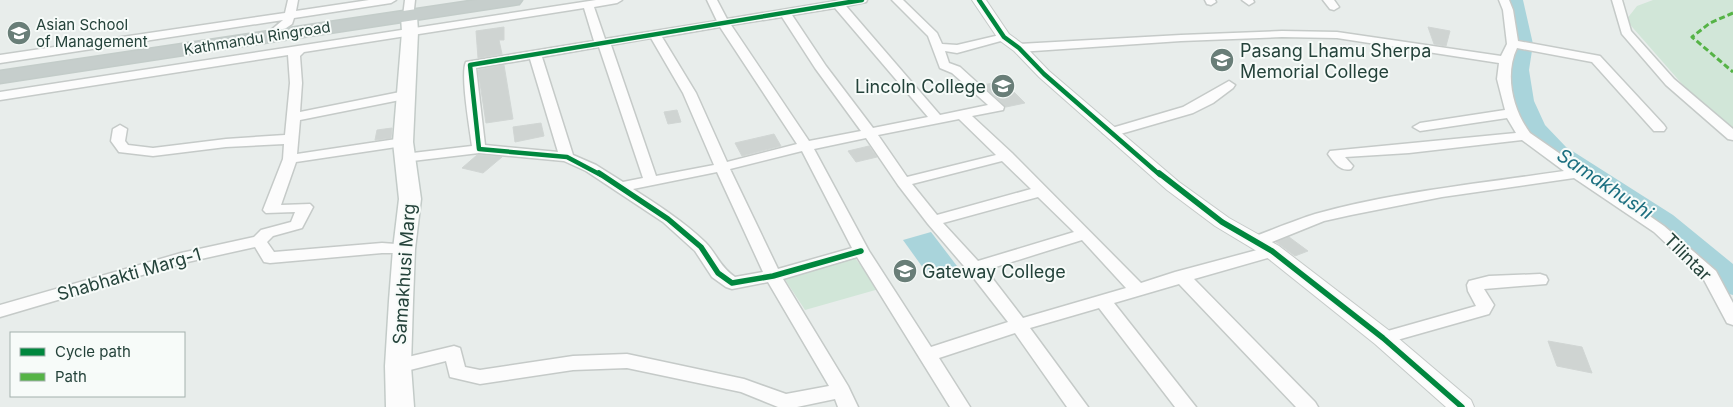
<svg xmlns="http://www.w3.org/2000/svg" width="1733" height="407" font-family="Inter,sans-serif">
<rect width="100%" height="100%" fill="#e8edeb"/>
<path fill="#d1e6d8" d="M1653 0H1733V129L1690 93 1626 20 1637 6Z
M855 258 879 289 805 310 784 278Z"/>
<path fill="#a9d4db" d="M931 232 960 270 931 279 903 240Z"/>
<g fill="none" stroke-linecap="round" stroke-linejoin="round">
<path fill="#a9d4db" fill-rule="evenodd" d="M1501 0H1523L1533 44 1529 70 1534 101 1545 125 1566 147 1673 215 1733 264V295L1721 292 1701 269 1651 229 1546 159 1524 134 1508 101 1505 70 1509 44Z"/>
</g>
<path fill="#cfd4d2" stroke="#d1d6d4" d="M504 27V40H499L502 54 478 58 476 31Z
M1428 27 1450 31 1446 46 1434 44Z
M504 65 513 119 486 123 478 70Z
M1003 81 1025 103 1006 107 983 85Z
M677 110 681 122 668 124 664 112Z
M541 123 544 136 515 142 513 127Z
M392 128 391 138 375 140 377 130Z
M774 134 781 146 742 156 735 143Z
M869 146 877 157 856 162 848 151Z
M477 155H479L502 157 483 173 462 168Z
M1289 237 1308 251 1295 256 1276 242Z
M1548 341 1582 347 1592 373 1557 366Z"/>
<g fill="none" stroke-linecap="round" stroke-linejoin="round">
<g stroke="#c5cac8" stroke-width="3">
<path id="minor" d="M288 0H298L296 11 369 0H396L391 3 294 18 292 24 270 39 264 36 283 20 0 63V55L285 13Z
M405 0H415L413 18H405L403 16Z
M596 0H622L617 3 594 7 605 39 717 21 707 0H717L727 19 842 0H867L866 2 846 6 940 115 988 105 952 73 940 68 928 36 892 0H903L937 33 942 44 957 45 1004 34 1008 35 1010 37 1008 39 957 53 945 51 949 63 960 67 1004 107 1003 110 972 116 1012 153 1141 283 1175 272 1272 246 1278 247 1280 251 1278 255 1194 279 1315 402 1318 407H1296L1179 284 1114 303 1196 407H1175L1099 308 1030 328 1088 407H1067L1015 333 939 358 970 407H950L857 257 783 279 848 386 858 407H838L835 399 797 407H778L741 392 627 368 573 370 480 384 450 377 446 361 398 373 391 371 389 366 391 361 454 346 460 348 465 367 480 370 573 356 627 354 744 379 786 394 829 386 768 282 732 289 726 287 712 277 695 251 663 222 586 171 564 161 479 153 404 162 397 158 404 154 472 146C470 130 460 74 466 62L594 41 584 8 304 52 300 56 302 83 300 112 405 91 411 95 405 99 300 120 297 154 403 138 410 142 403 146 296 162 281 205 310 204 313 207 302 228 273 236 267 242 274 252 382 243 410 245 412 249 410 253H382L270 263 264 262 255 247 183 263 0 317V305L181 253 254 237 261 230 291 222 295 212 266 213 263 210 283 159 284 144 226 147 153 156 119 152 111 141 113 129 120 125 127 129 125 141 128 145 153 148 226 139 285 135 290 83 288 55 0 100V92ZM835 8 928 117 873 128 826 66 792 15ZM782 17 815 68 861 131 809 141 731 25ZM720 27 797 144 727 162 696 93 662 37ZM651 38 683 93 714 165 656 176 611 45ZM599 47 643 178 623 182 596 165 573 155 542 57ZM530 59 558 152 485 145 476 68ZM959 119 996 155 907 177 878 135ZM866 138 898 185 928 224 969 272 1008 322 931 347 869 251 814 149ZM802 151 852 248 778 269 730 169ZM1002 161 1031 189 937 215 912 184ZM717 172 763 272 735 277C719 266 717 254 705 242 683 221 658 205 633 189ZM1038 197 1074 232 978 261 943 223ZM1082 240 1126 288 1023 318 986 270Z
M1205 0H1215L1216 2 1211 5 1207 4Z
M1242 0H1253L1254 2 1249 5Z
M1323 0H1334L1339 7 1334 10 1330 9Z
M1499 0H1509L1513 10 1518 41 1600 56 1664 125 1666 128 1664 131H1654L1592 62 1517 48C1504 75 1513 110 1530 133L1664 226 1716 271 1733 303V325L1727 323 1703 278 1654 232 1574 178 1442 197 1351 215 1324 221 1262 246H1250L1248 242 1250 238C1272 230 1293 221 1315 214 1393 192 1483 183 1564 171L1522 140 1409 153 1345 157 1353 166 1351 169C1340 172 1334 162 1328 154L1330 151 1516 133 1507 118 1420 131 1413 127 1420 123 1505 110 1497 79 1499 63 1337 38 1282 37 1181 41 1019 52 1013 48 1019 44 1181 35 1282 31 1337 32 1501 56 1507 44 1503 10Z
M1612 0H1622L1631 31 1674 79 1733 129V140L1728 139 1666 85 1622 34Z
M1229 81 1235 85 1233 88 1213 103 1193 113 1110 137 1103 133 1105 130 1183 107Z
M1540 274 1546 276 1548 280 1546 284 1484 289 1494 305 1489 314 1383 344 1377 342 1374 338 1377 334 1476 306 1468 291 1467 285 1469 281 1489 276Z"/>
</g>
<g stroke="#c5cac8" stroke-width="2">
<path id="tertiary" d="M972 0H986L1009 34 1024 45 1049 71 1179 182 1229 218 1279 246 1391 332 1471 400 1474 407H1446L1375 344 1265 256 1215 226 1167 190 1039 77 1014 51 999 40Z"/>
</g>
<g stroke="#c3cbc8" stroke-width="3">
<path id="secondary" d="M409 11 415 13 417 16 418 32 413 142 421 199 415 249 413 301 411 366 414 407H386L385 366 389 301 393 249 399 199 393 142 402 32 401 16 403 13Z"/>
</g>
<g stroke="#c3ccc9" stroke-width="3">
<path id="trunk" d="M477 0H522L519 4 513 5 0 83V71Z"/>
</g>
<use href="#minor" fill="#fcfcfc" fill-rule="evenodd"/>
<use href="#tertiary" fill="#fcfcfc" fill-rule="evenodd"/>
<use href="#secondary" fill="#fcfcfc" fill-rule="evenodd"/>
<use href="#trunk" fill="#c6cecc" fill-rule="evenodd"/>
<path stroke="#55b346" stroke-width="3" stroke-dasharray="6 3" stroke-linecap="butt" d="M1733 13 1710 23 1692 37 1733 72"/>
<g stroke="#f7fbf9" stroke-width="7">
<path id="cycleway-far1" d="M979 0 1004 37 1019 48 1044 74 1160 175
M601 175 567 157 479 149 470 65 862 0"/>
</g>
<g stroke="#f7fbf9" stroke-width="9">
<path id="cycleway" d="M599 173 668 219 701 247 718 273 732 283 773 276 861 251
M1159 173 1222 222 1272 251 1383 338 1462 407"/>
</g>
<use href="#cycleway-far1" stroke="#00873e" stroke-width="4.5"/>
<use href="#cycleway" stroke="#00873e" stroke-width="5.5"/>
</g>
<defs>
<g id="university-disc" transform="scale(1.25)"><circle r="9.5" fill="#697e78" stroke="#f7fbf9"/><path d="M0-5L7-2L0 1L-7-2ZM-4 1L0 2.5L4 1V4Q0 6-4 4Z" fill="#fff"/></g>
</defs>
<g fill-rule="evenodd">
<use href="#university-disc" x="19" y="33"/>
<use href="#university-disc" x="1222" y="60"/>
<use href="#university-disc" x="1003" y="86"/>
<use href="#university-disc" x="905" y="271"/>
</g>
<g text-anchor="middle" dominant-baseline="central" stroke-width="4" stroke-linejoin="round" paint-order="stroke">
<g font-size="15" fill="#24423a" stroke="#f7fbf9" text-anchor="start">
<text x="36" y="24">Asian School<tspan x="36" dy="17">of Management</tspan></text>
</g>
<g font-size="15" fill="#24423a" stroke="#f7fbf9">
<text transform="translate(257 38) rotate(-9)">Kathmandu Ringroad</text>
</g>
<g font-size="18" fill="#24423a" stroke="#f7fbf9" text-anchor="start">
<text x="1240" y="50">Pasang Lhamu Sherpa<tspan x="1240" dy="21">Memorial College</tspan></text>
<text x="986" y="86" text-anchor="end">Lincoln College</text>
<text x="922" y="271">Gateway College</text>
</g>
<g font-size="18" fill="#24423a" stroke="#f7fbf9">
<text transform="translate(1688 257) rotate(45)">Tilintar</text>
<text transform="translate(129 274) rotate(-16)">Shabhakti Marg-1</text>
<text transform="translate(404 274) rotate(-86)">Samakhusi Marg</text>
</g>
<g font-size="19" font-style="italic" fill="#1c6f80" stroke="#f7fbf9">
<text transform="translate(1605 184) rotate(34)">Samakhushi</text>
</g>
</g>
<rect x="10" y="332" width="175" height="65" fill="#f7fbf9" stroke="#a3b1ad"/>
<rect x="20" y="348" width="25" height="8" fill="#00873e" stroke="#a3b1ad"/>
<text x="55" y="357" font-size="15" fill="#24423a">Cycle path</text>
<rect x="20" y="373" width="25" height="8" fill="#55b346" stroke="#a3b1ad"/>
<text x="55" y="382" font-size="15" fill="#24423a">Path</text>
</svg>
